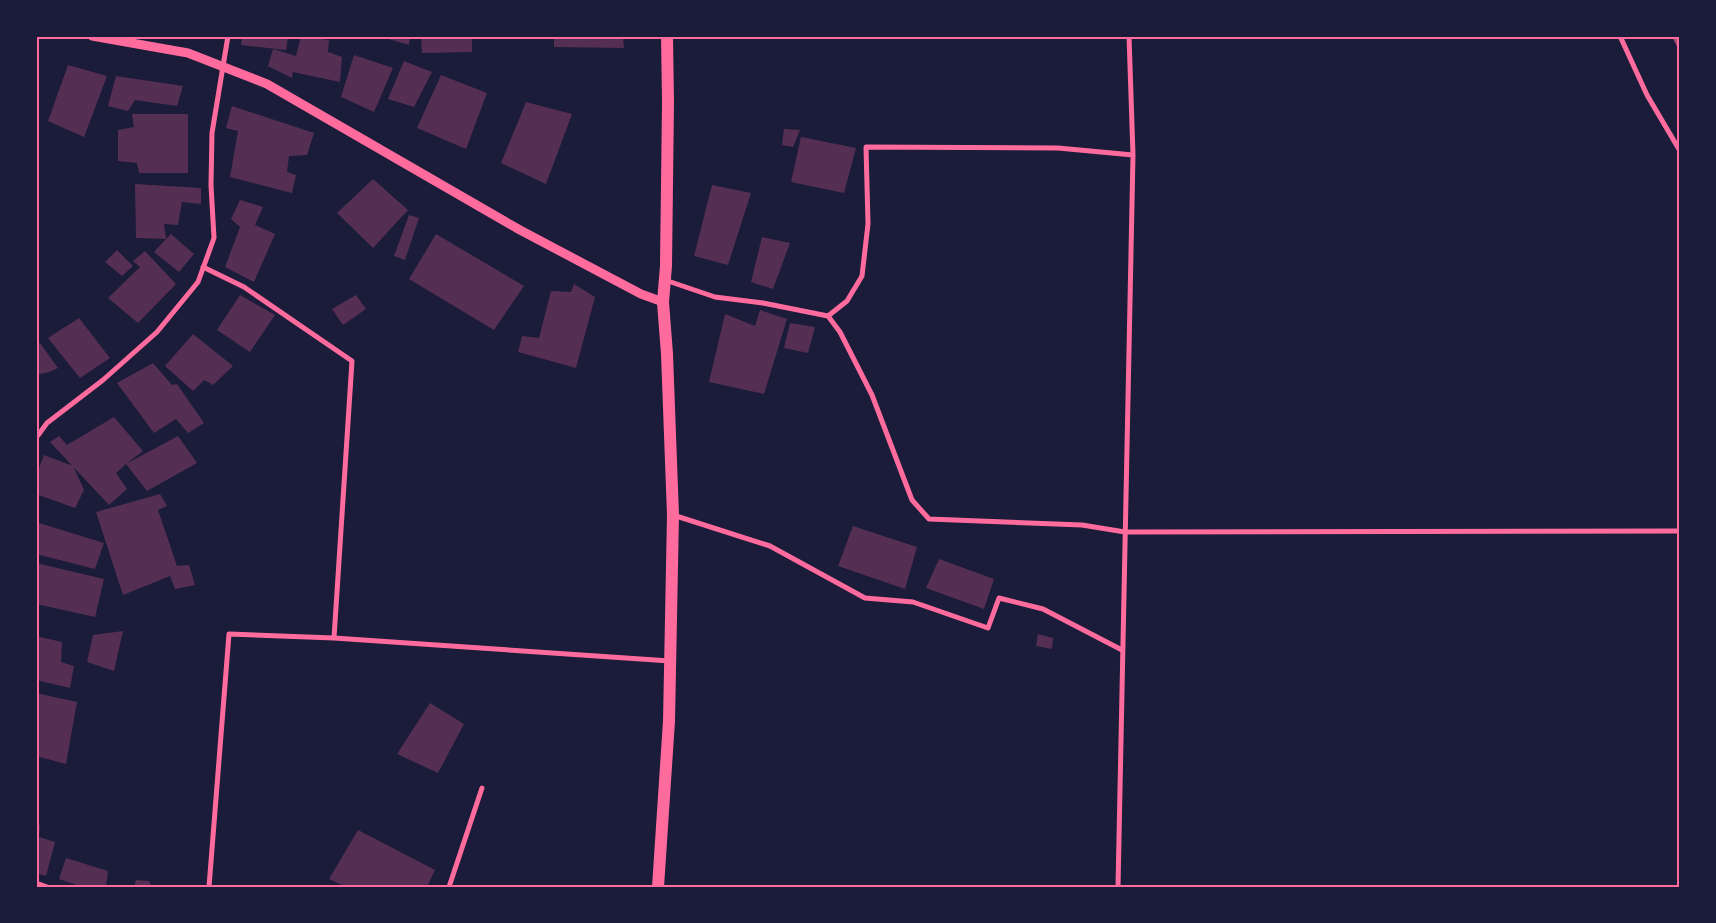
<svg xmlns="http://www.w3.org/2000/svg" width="1716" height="923" font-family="Figtree,sans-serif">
<rect width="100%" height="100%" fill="#1b1b3a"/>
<path fill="#542f53" d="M242 36H288L286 50 241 45Z
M301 36 329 40 328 52 342 57 340 82 293 72 292 78 268 66 273 49 296 56Z
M378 36H410L409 45Z
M421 36H472V52L422 53Z
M554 36H623L624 48 554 47Z
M354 55 393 68 374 112 341 97Z
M404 61 432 72 414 107 388 99Z
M68 65 107 76 84 137 48 121Z
M441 75 487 93 466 149 417 128Z
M116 76 183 86 177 106 135 100 128 111 108 106Z
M526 102 572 114 546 184 501 163Z
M232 106 314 133 307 155 289 156 287 172 296 175 292 193 230 177 238 131 226 128Z
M132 114H188V173H139L137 163 118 161V130L134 127Z
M784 129 800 130 793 147 782 145Z
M801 137 856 148 844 193 791 182Z
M373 179 408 210 373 248 337 213Z
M135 184 201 188V204L182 202 178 225 164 224 166 239 171 234 194 254 179 272 154 252 166 239 136 238Z
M712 185 751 193 728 265 694 256Z
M240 200 263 207 255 225 275 234 254 282 225 267 240 227 231 219Z
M409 215 419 218 405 260 394 256Z
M436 234 524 286 494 330 409 279Z
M762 237 790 243 773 289 751 282Z
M117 250 133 266 122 276 105 262Z
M145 251 176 284 138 323 108 298 140 267 133 261Z
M574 284 595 297 576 368 518 352 522 336 539 338 551 291 571 292Z
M240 295 275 315 250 352 217 330Z
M356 295 366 309 343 325 332 309Z
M760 310 787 319 764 394 709 382 725 314 755 326Z
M79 318 110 358 80 378 48 338Z
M790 323 815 327 808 353 784 348Z
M193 334 233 366 213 385 204 380 193 391 165 366Z
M40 343 58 368 49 372 36 375V344Z
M153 363 172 385 177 384 204 423 188 433 176 419 154 433 117 383Z
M114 417 143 451 126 464 178 436 197 463 147 491 126 464 116 473 127 489 109 505 50 442 59 436 67 445Z
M44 455 73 466 84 490 75 508 36 494V476Z
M160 494 167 506 158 510 177 566 189 565 195 585 175 589 170 576 123 595 96 512Z
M36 522 104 543 95 569 36 554Z
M853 526 917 547 905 589 838 566Z
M939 559 994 579 984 609 926 588Z
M36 563 104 579 95 617 36 604Z
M123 631 114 671 87 662 93 635Z
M1038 634 1053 638 1052 649 1036 646Z
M36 636 62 642 61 662 74 666 70 688 36 680Z
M36 693 77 702 66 764 36 756Z
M430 703 464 724 438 773 397 754Z
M36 824 40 825 39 837 55 842 46 876 36 873Z
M358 830 435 870 427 887H346L329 879Z
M66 858 108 871 106 887H82L59 879Z
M136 880 149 881 152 887H134Z"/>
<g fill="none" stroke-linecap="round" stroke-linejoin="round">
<path stroke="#ff6b9d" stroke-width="5" d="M1620 36 1647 95 1680 151
M203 267 244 287 352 361 334 638 229 634 209 887
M665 280 715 297 763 303 828 316 840 332 872 395 912 500 929 519 1082 525 1125 532 1680 531
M828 316 847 301 862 276 868 224 866 147 1058 148 1133 155
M36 438 47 423 103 380 157 332 198 282 214 238 211 185 212 133 228 36
M673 515 770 546 865 598 913 602 988 628 999 598 1043 609 1122 650
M334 638 670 661
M36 883 47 887
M449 887 482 788
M1118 887 1133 155 1129 36"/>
<path stroke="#ff6b9d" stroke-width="9" d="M92 36 188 53 267 84 520 230 641 294 663 302"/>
<path stroke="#ff6b9d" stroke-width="12" d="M658 887 669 721 673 515 667 354 663 302 666 266 668 102 667 36"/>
<path stroke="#a44b75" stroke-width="4" d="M1674 36 1680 48"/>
</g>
<rect width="1716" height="923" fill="none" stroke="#1b1b3a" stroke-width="75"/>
<rect x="38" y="38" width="1640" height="848" fill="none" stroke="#ff6b9d" stroke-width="2"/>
</svg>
